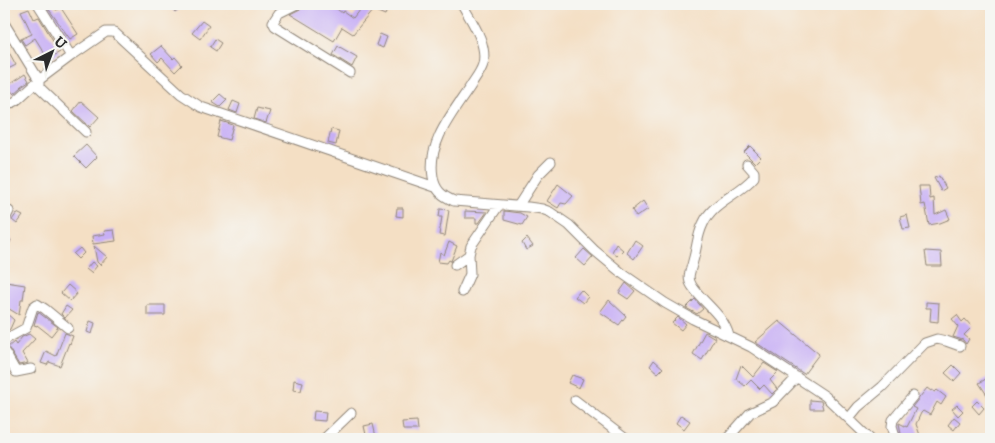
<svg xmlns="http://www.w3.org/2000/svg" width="995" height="443" font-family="'IM FELL DW Pica',serif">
<rect width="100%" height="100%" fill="#f6f6f2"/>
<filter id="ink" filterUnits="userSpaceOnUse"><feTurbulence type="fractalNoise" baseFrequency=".02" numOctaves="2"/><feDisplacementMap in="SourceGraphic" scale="10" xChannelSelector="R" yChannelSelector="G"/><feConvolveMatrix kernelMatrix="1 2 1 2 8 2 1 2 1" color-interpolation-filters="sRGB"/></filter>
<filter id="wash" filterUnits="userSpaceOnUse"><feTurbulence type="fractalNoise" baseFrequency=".0096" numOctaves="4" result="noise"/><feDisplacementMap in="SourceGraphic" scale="20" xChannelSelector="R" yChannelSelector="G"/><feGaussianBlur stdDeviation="1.12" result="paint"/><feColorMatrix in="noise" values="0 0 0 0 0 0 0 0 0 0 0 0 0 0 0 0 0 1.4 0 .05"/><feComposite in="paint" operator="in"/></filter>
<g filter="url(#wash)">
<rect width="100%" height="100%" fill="#f4dfc4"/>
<g id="blocks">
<path fill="#c7aff5" d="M45 4H52L56 10 61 8 78 34 70 39Z
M168 4H185L175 12Z
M303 4H326L331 8 333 6 342 13 343 11 353 18 363 5 360 4H390L385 15 373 10 353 34 342 27 334 41 290 14 300 9Z
M29 8 34 19 39 17 60 52 48 59 35 38 25 45 21 39 32 34 21 11Z
M202 21 209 26 200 39 192 33Z
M380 34 387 37 383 48 376 45Z
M215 39 221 43 216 51 210 47Z
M4 43 16 65 4 71Z
M161 46 173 59 175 57 182 65 175 72 162 58 158 62 151 54Z
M338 46 357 57 352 67 333 55Z
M25 74 29 81 21 86 22 87 14 94 7 86Z
M220 94 227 100 220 107 212 102Z
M81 101 99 117 90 127 73 111Z
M233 101 240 104 237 113 229 110Z
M257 108 270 111 266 123 254 119Z
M221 121 233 125 229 140 217 137Z
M331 129 339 131 336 145 328 143Z
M86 145 97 157 86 168 74 156Z
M750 146 761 157 755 163 744 152Z
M939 176 946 188 941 191 934 178Z
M558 184 573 196 566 204 561 203 558 208 547 201Z
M919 186H929L930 199 934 198 935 215 946 210 950 219 940 223 929 225 925 204 921 205Z
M643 201 648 209 636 217 632 210Z
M397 208H403V217L396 216Z
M440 209 449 210 445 236 439 235 442 217H439Z
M465 211 487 212 479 223H476V218H465Z
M504 211 520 213 527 217 522 225 504 220Z
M17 213 23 216 17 224 12 220Z
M907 215 910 228 903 229 900 217Z
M114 230 116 241 93 244 92 236 105 234 104 231Z
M4 236 11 240 4 255Z
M527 238 533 246 526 250 522 243Z
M635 240 643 246 634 259 627 253Z
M449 242 457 246 451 261 449 260 447 263 438 262 440 252 444 255Z
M616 244 623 250 617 256 612 252Z
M94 246 107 257 100 265 97 262Z
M80 248 84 253 78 259 73 254Z
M584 249 593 257 585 266 576 258Z
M925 251 941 252 942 266H927Z
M92 262 97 266 91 273 86 269Z
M6 282 25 285 23 300H21L19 315 6 307 7 297H4Z
M626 283 635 291 628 299 619 293Z
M68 285 77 293 70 301 61 293Z
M581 290 588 297 583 303 575 297Z
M695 299 703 309 697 314 686 308Z
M609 300 626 316 619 325 600 312Z
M926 302 939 303 938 322 930 321 931 308H926Z
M147 305H165V315H147Z
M66 306 72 310 65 318 61 314Z
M38 312 58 327 51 336 37 325V326L34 325Z
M6 313 14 320 10 329 4 333V318Z
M957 315 962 322 965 319 972 327 964 335 969 339 966 344 963 340 953 337 958 326 952 319Z
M678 317 686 324 681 330 672 323Z
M90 321 95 323 92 334 87 332Z
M779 321 819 354 804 374 755 342Z
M705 332 715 338 702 360 693 354Z
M65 333 73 336 70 344 69 343 60 366 49 362 47 365 41 363 46 351 56 356Z
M29 334 35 339 22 353 28 363 19 365 8 347 14 342 16 345 22 337Z
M654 360 663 368 658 373 650 366Z
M764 363 778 372 770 380 777 389 772 394 764 385 760 389 751 380 745 386 736 379 741 365 753 377Z
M953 365 961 373 954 381 945 373Z
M572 375 583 379 579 388 568 383Z
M991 376V401L979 383Z
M294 380 303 382 301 391 293 390Z
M927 388 931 391 932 390 935 392 937 390 946 397 941 405 937 402 930 415 923 411 921 413 916 424 921 438 902 439 899 423 907 427 916 409 912 407Z
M810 400 821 401 823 409H810Z
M977 401 984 408 979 414 972 406Z
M957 405 963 411 958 416 952 409Z
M314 411 326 412 325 421 313 420Z
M681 415 690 421 684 429 676 423Z
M954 417 960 422 954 430 948 425Z
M417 421 418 430H403L402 422Z
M373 424 376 437 367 439 364 426Z"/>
</g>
</g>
<g filter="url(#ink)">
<use href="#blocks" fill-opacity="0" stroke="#908578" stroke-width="1"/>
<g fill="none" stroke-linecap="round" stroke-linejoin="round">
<g stroke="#908578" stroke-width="11">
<path id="minor" d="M297 4 279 13 273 22 275 26 350 73
M462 4C471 21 488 43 483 64 481 72 474 80 470 87 452 114 427 143 433 177 435 190 442 196 454 201L528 207 542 209 550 212 569 225 594 250 623 274 665 303 693 319 751 347 825 396 870 439
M4 23 39 80V87L86 132
M71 56 106 32H114L181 94 201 107 435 187
M4 99C8 104 11 104 16 101L39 80 71 56 38 4
M518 206 538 175 551 162
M4 221 9 211
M455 265 469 255
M462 292 470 274 469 255 471 246 499 205
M729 336C723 314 704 304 692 286 686 277 691 271 693 261 697 248 697 236 703 224 713 201 739 195 754 177V172L747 164
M4 340 26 328 33 307 37 304 45 309 68 328
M4 351 16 372 31 369
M575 400 626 439
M849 418 858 407 882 387 925 343 937 339 946 341 960 346
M324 439 351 413
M727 439 750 413 773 402 797 377
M896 439 892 426 893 420 913 396"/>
</g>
<use href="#minor" stroke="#fff" stroke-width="9"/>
</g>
</g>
<rect width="995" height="443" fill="none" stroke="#f6f6f2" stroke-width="20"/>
<g transform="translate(52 52) rotate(42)" stroke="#f6f6f2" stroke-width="4" paint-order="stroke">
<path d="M0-4L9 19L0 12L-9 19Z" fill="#2b2b2b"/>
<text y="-8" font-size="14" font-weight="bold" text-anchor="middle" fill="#2b2b2b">U</text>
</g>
</svg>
